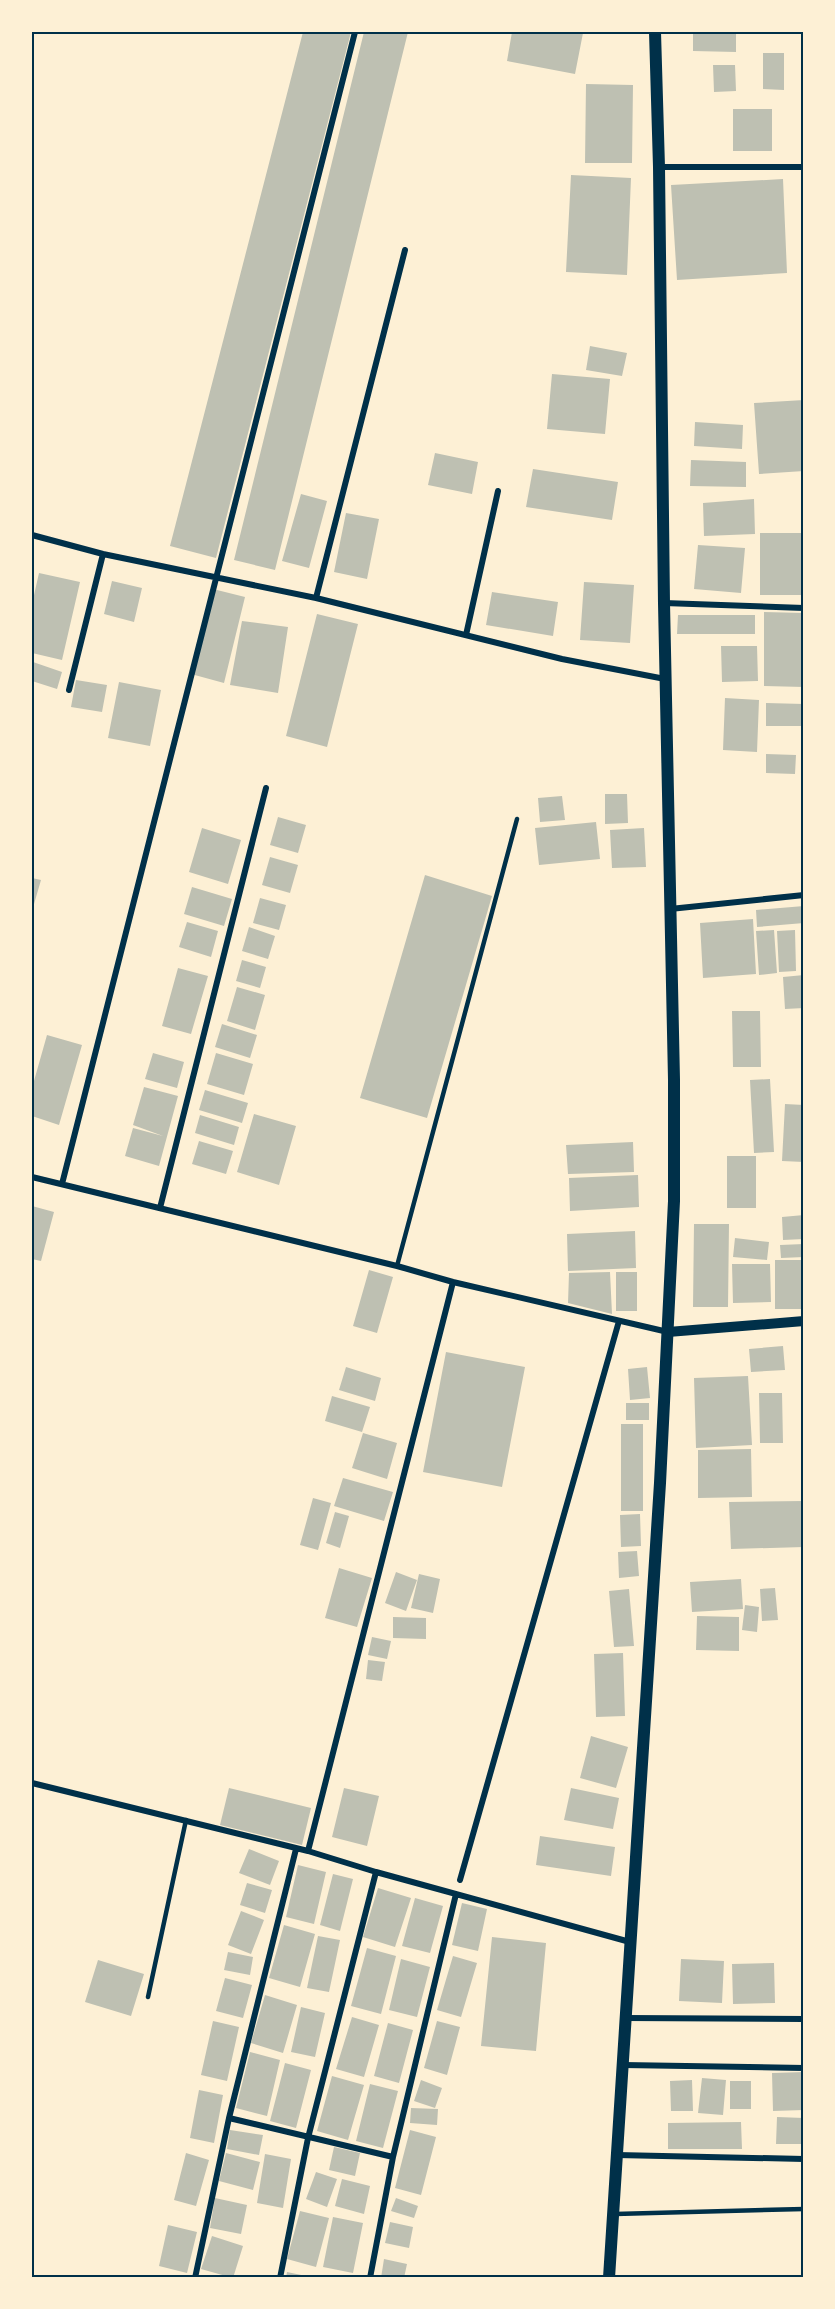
<svg xmlns="http://www.w3.org/2000/svg" width="835" height="2309" font-family="'Open Sans',sans-serif">
<rect width="100%" height="100%" fill="#fdf0d5"/>
<path fill="#bec0b2" d="M303 32H351L216 558 170 546Z
M364 32H408L275 570 234 560Z
M512 32 583 33 575 74 507 61Z
M693 32H736V52L693 51Z
M763 53H784V90L763 89Z
M713 65H735L736 91 714 92Z
M586 84 633 85 632 163H585Z
M733 109H772V151H733Z
M571 175 631 178 627 275 566 272Z
M783 179 787 273 677 280 671 185Z
M590 346 627 353 622 376 586 370Z
M552 374 610 379 605 434 547 429Z
M804 400V471L759 474 754 403Z
M695 422 743 425 742 449 694 446Z
M435 453 478 462 472 494 428 485Z
M691 460 746 462V487L690 486Z
M533 469 618 482 612 520 526 507Z
M301 494 327 501 309 568 282 561Z
M754 499 755 534 704 536 703 503Z
M346 513 379 519 367 579 334 572Z
M760 533H804V595H760Z
M698 545 745 548 741 593 694 589Z
M39 573 80 582 62 660 32 653V604Z
M112 581 142 588 134 622 104 614Z
M584 582 634 585 630 643 580 640Z
M213 589 245 597 224 683 191 674Z
M492 592 558 602 553 636 486 625Z
M764 612 804 613V687L764 686Z
M317 614 358 624 327 747 286 736Z
M678 615H755V634H677Z
M242 621 288 627 278 693 230 685Z
M721 646H757L758 681 722 682Z
M33 662 62 672 57 689 32 681Z
M76 680 107 685 102 712 71 707Z
M119 682 161 690 150 746 108 738Z
M725 698 759 700 757 752 723 750Z
M766 703 804 704V726H766Z
M766 754 796 755 795 774 766 773Z
M605 794H627L628 823 605 824Z
M562 796 565 820 540 822 538 798Z
M278 817 306 825 298 853 270 845Z
M596 822 600 859 539 865 535 828Z
M202 828 241 840 228 884 189 872Z
M644 828 646 867 612 868 610 830Z
M270 857 298 865 290 893 262 885Z
M425 875 492 896 427 1118 360 1098Z
M32 878 41 880 32 911Z
M192 887 232 899 224 926 184 914Z
M260 898 286 905 279 930 253 923Z
M804 906V923L757 927 756 910Z
M753 919 756 974 703 978 700 923Z
M187 922 218 931 211 957 179 947Z
M249 927 275 936 268 959 242 951Z
M774 930 777 973 759 975 756 931Z
M795 930 796 971 779 972 777 931Z
M242 960 266 967 260 988 236 981Z
M178 968 208 976 191 1034 162 1026Z
M804 975V1008L785 1009 783 977Z
M237 987 265 995 255 1030 227 1021Z
M732 1011H760L761 1067H733Z
M222 1024 257 1035 250 1058 215 1047Z
M47 1035 82 1045 59 1125 32 1116V1088Z
M153 1053 184 1062 177 1088 145 1079Z
M216 1053 253 1064 244 1095 207 1084Z
M770 1079 774 1152 754 1153 750 1080Z
M144 1087 178 1096 159 1166 125 1156 133 1128 163 1136 133 1125Z
M205 1090 248 1103 242 1123 199 1110Z
M785 1104 804 1105V1162L782 1161Z
M254 1114 296 1126 279 1185 237 1172Z
M200 1115 239 1127 234 1145 195 1133Z
M199 1141 233 1151 226 1174 192 1164Z
M633 1142 634 1172 568 1174 566 1145Z
M727 1156H756V1208H727Z
M638 1175 639 1207 570 1211 569 1178Z
M32 1206 54 1212 41 1261 32 1259Z
M804 1215V1239L783 1240 782 1217Z
M694 1224H729L728 1307H693Z
M635 1231 636 1268 568 1271 567 1234Z
M735 1238 769 1242 767 1260 733 1257Z
M804 1244V1257L781 1258 780 1245Z
M775 1260H804V1309H775Z
M732 1264H770L771 1302 733 1303Z
M369 1270 393 1277 377 1333 353 1326Z
M610 1272 612 1314 568 1303 569 1273Z
M616 1272H637V1311H616Z
M783 1346 785 1370 751 1372 749 1349Z
M446 1352 525 1367 502 1487 423 1472Z
M346 1367 381 1378 375 1401 339 1390Z
M647 1367 650 1398 630 1400 628 1369Z
M748 1376 752 1445 696 1448 694 1378Z
M759 1393H782L783 1443H760Z
M332 1396 370 1407 362 1432 325 1421Z
M626 1403H649V1420H626Z
M621 1424H643V1511H621Z
M363 1433 397 1443 387 1479 352 1468Z
M751 1449 752 1497 698 1498V1450Z
M343 1478 393 1492 384 1521 334 1506Z
M313 1498 331 1503 318 1550 300 1545Z
M804 1501V1547L731 1549 729 1502Z
M335 1512 349 1516 340 1548 326 1543Z
M640 1514 641 1546 621 1547 620 1515Z
M637 1551 639 1576 619 1578 618 1552Z
M339 1568 372 1578 357 1627 325 1618Z
M396 1572 417 1580 406 1611 385 1603Z
M419 1574 440 1579 433 1613 411 1608Z
M741 1579 743 1609 692 1612 690 1582Z
M775 1588 778 1620 762 1621 760 1589Z
M629 1589 634 1646 614 1647 609 1591Z
M745 1605 759 1607 757 1632 742 1630Z
M697 1616 739 1617V1651L696 1650Z
M393 1617 426 1618V1639L393 1638Z
M372 1637 391 1641 387 1659 368 1655Z
M623 1653 625 1716 596 1717 594 1654Z
M368 1660 385 1662 382 1681 366 1679Z
M591 1736 628 1747 616 1788 580 1778Z
M229 1788 311 1808 302 1845 220 1825Z
M344 1788 379 1796 367 1846 332 1837Z
M571 1788 619 1798 613 1829 564 1820Z
M540 1836 615 1847 611 1876 536 1865Z
M249 1849 279 1861 270 1885 239 1873Z
M298 1865 326 1872 314 1924 286 1917Z
M333 1874 353 1879 340 1931 320 1925Z
M247 1883 272 1890 265 1913 240 1905Z
M378 1888 411 1898 395 1947 363 1937Z
M415 1898 443 1906 430 1953 402 1946Z
M462 1903 487 1909 478 1951 452 1945Z
M241 1911 264 1920 251 1954 228 1945Z
M284 1925 315 1934 300 1987 269 1978Z
M318 1936 340 1940 329 1992 307 1988Z
M492 1937 546 1943 536 2051 481 2046Z
M367 1948 396 1956 381 2014 351 2006Z
M228 1952 253 1957 250 1975 224 1970Z
M453 1956 477 1963 461 2017 437 2010Z
M401 1959 430 1967 417 2017 389 2010Z
M681 1959 724 1961 722 2003 679 2001Z
M98 1960 144 1974 131 2016 85 2002Z
M774 1963 775 2003 733 2004 732 1964Z
M225 1978 252 1985 243 2018 216 2011Z
M265 1995 297 2005 283 2053 251 2043Z
M301 2007 325 2013 315 2057 291 2052Z
M352 2017 379 2025 364 2077 336 2069Z
M213 2021 239 2027 227 2081 201 2075Z
M437 2021 460 2027 447 2075 424 2068Z
M388 2023 413 2030 399 2083 374 2076Z
M250 2052 280 2060 267 2116 236 2108Z
M285 2063 311 2070 296 2128 270 2121Z
M804 2072V2110L773 2111 772 2073Z
M332 2076 364 2085 348 2140 317 2131Z
M702 2078 726 2080 723 2115 698 2113Z
M421 2080 442 2088 435 2108 414 2101Z
M692 2080 693 2111H671L670 2081Z
M730 2081H751V2109H730Z
M370 2084 398 2091 383 2148 356 2141Z
M199 2090 223 2095 214 2143 190 2138Z
M411 2108 438 2109 437 2125 410 2123Z
M777 2117 804 2118V2144H776Z
M741 2122 742 2149H668V2123Z
M230 2130 263 2135 259 2155 227 2149Z
M410 2130 436 2137 421 2195 395 2188Z
M334 2147 360 2153 355 2176 329 2170Z
M186 2153 209 2160 196 2206 174 2200Z
M226 2153 260 2162 253 2190 219 2181Z
M265 2154 291 2159 283 2208 257 2203Z
M316 2172 337 2179 327 2207 306 2199Z
M342 2179 370 2186 364 2214 335 2206Z
M215 2198 247 2205 241 2234 210 2228Z
M396 2198 418 2206 414 2218 391 2211Z
M300 2211 329 2218 316 2267 287 2259Z
M333 2217 363 2223 353 2273 323 2267Z
M390 2222 413 2227 409 2248 385 2243Z
M168 2225 197 2232 187 2273 159 2266Z
M212 2236 243 2246 233 2278 201 2269Z
M384 2259 407 2264 404 2278H381Z
M287 2272 306 2276V2278H286Z"/>
<g fill="none" stroke-linecap="round" stroke-linejoin="round">
<path stroke="#003049" stroke-width="4.5" d="M397 1266 517 819
M148 1997 186 1820
M615 2214 804 2209"/>
<path stroke="#003049" stroke-width="6" d="M659 167H804
M32 535 103 554 316 598 562 659 665 679
M316 598 405 250
M664 603 804 608
M466 635 498 491
M69 690 103 554
M670 909 804 895
M32 1177 397 1266 453 1282 668 1332
M62 1184 355 32
M160 1208 266 788
M32 1783 308 1851 376 1872 630 1942
M308 1851 453 1282
M460 1880 619 1321
M626 2018 804 2019
M623 2065 804 2068
M229 2118 393 2157
M617 2155 804 2159
M195 2278 229 2118 296 1849
M280 2278 308 2138 376 1872
M370 2278 393 2157 456 1894"/>
<path stroke="#003049" stroke-width="10" d="M668 1332 804 1321"/>
<path stroke="#003049" stroke-width="12" d="M609 2278 660 1483 674 1201V1080L664 603 659 167 655 32"/>
</g>
<rect width="835" height="2309" fill="none" stroke="#fdf0d5" stroke-width="66"/>
<rect x="33" y="33" width="769" height="2243" fill="none" stroke="#003049" stroke-width="2"/>
</svg>
